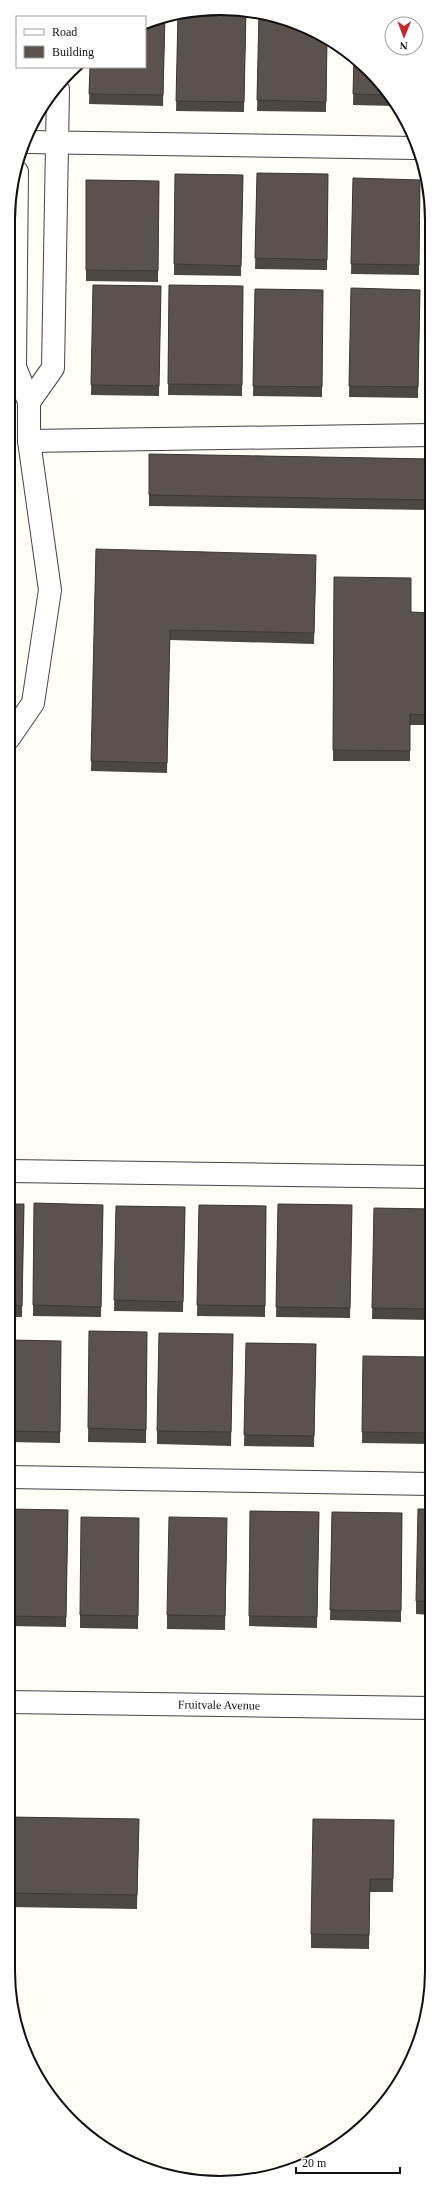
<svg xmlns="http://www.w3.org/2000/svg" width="440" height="2191" font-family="'Times New Roman',serif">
<rect width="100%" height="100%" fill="#fffdf5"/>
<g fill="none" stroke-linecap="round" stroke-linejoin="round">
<g stroke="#444" stroke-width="24">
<g id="street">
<path d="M27 142 416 148"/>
<path d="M29 402 53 368 58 89"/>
<path d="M29 441 431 435"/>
<path d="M9 738 33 703 50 590 29 441V402L15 367 17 172"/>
<path d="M9 1171 431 1177"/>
<path d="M8 1477 431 1484"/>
<path id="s1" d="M8 1702 430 1708"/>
</g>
</g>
<use href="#street" stroke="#fff" stroke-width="22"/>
</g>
<path fill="#4d4742" d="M246 10 244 112 176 111 178 14Z
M259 13 327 39 326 112 257 111Z
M165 15 163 106 89 104 90 67Z
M354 58 370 70 395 106 353 105Z
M257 173 328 174 327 270 255 269Z
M175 174 243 175 241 276 174 275Z
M353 178 420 180 419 275 351 274Z
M86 180 159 181 158 282 86 281Z
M93 285 161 286 159 396 91 395Z
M169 285 243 286 242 396 168 395Z
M351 288 420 290 418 398 349 397Z
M255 289 323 290 322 397 253 396Z
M149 454 431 459V510L149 506Z
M96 549 316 565 314 644 170 640 167 773 91 771Z
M334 577 411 612 431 613V725H410V761H333Z
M34 1203 103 1205 101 1317 33 1316Z
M9 1204H24L22 1317H9Z
M278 1204 352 1205 350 1318 276 1317Z
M199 1205 266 1206 265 1317 197 1316Z
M116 1206 185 1207 183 1312 114 1311Z
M374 1208 431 1209V1320L372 1319Z
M89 1331 147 1332 146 1443 88 1442Z
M233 1334 231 1446 157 1444V1431Z
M9 1340 61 1341 60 1443 9 1442Z
M246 1343 316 1344 314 1447 244 1446Z
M363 1356 431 1390 430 1444 362 1443Z
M8 1509 68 1510 66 1627 8 1626Z
M431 1509 430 1615 416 1614V1601Z
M250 1511 319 1512 317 1628 249 1626Z
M332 1512 402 1513 401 1622 330 1620Z
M139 1531 138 1629 80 1628V1615Z
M227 1532 225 1630 167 1629V1615Z
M8 1817 139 1819 137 1909 8 1907Z
M394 1820 393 1892H370L369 1949 311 1948V1934Z"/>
<path fill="#5a524d" stroke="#3f3936" d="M246 10 244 102 176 101 178 14Z
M259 13 314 30 327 39 326 102 257 100Z
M165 15 163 95 89 94 90 67H145V25Z
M354 58 370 70 388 95 353 94Z
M257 173 328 174 327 260 255 258Z
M175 174 243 175 241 266 174 264Z
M353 178 420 180 419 265 351 264Z
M86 180 159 181 158 271 86 270Z
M93 285 161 286 159 386 91 385Z
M169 285 243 286 242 385 168 384Z
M351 288 420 290 418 387 349 386Z
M255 289 323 290 322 387 253 386Z
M149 454 431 459V500L149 495Z
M96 549 316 555 314 633 170 630 167 763 91 761Z
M334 577 411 578V612L431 613V715L410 714V751L333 750Z
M34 1203 103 1205 101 1307 33 1305Z
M9 1204H24L22 1306H9Z
M278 1204 352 1205 350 1308 276 1307Z
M199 1205 266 1206 265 1306 197 1305Z
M116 1206 185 1207 183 1302 114 1300Z
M374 1208 431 1209V1309L372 1308Z
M89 1331 147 1332 146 1430 88 1428Z
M159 1333 233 1334 231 1432 157 1431Z
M9 1340 61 1341 60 1432 9 1431Z
M246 1343 316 1344 314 1436 244 1435Z
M363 1356 431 1357 430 1433 362 1432Z
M8 1509 68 1510 66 1617 8 1616Z
M418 1509H431L430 1601H416Z
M250 1511 319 1512 317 1617 249 1616Z
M332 1512 402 1513 401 1611 330 1610Z
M81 1517 139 1518 138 1616 80 1615Z
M169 1517 227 1518 225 1616 167 1615Z
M8 1817 139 1819 137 1895 8 1893Z
M313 1819 394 1820 393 1879H370L369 1935 311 1934Z"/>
<g text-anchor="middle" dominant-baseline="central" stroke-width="4" stroke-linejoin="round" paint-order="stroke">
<g font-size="12" fill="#111" stroke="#fff">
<text stroke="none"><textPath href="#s1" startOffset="211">Fruitvale Avenue</textPath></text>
</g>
</g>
<path d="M0 0H440V2191H0ZM220 15H220A205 205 0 0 1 425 220V1971A205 205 0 0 1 220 2176H220A205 205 0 0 1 15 1971V220A205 205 0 0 1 220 15Z" fill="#fff" fill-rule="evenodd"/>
<path fill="none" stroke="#111" stroke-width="2" d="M220 15H220A205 205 0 0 1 425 220V1971A205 205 0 0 1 220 2176H220A205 205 0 0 1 15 1971V220A205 205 0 0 1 220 15Z"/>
<rect x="16" y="16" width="130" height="52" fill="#ffffff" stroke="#a0a0a0"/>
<rect x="24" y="29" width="20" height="6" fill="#ffffff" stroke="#a0a0a0"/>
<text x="52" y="36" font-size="12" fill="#111111">Road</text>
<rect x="24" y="46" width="20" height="12" fill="#5a524d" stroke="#a0a0a0"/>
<text x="52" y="56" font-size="12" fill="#111111">Building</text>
<g transform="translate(404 36) rotate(181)"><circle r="19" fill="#ffffff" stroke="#a0a0a0"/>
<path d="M0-3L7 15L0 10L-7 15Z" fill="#c4262e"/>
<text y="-6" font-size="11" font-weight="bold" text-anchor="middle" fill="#111111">N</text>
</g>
<path d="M296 2167v6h104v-6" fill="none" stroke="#111111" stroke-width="2"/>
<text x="302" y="2167" font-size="12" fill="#111111" stroke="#ffffff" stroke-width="3" paint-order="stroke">20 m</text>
</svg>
